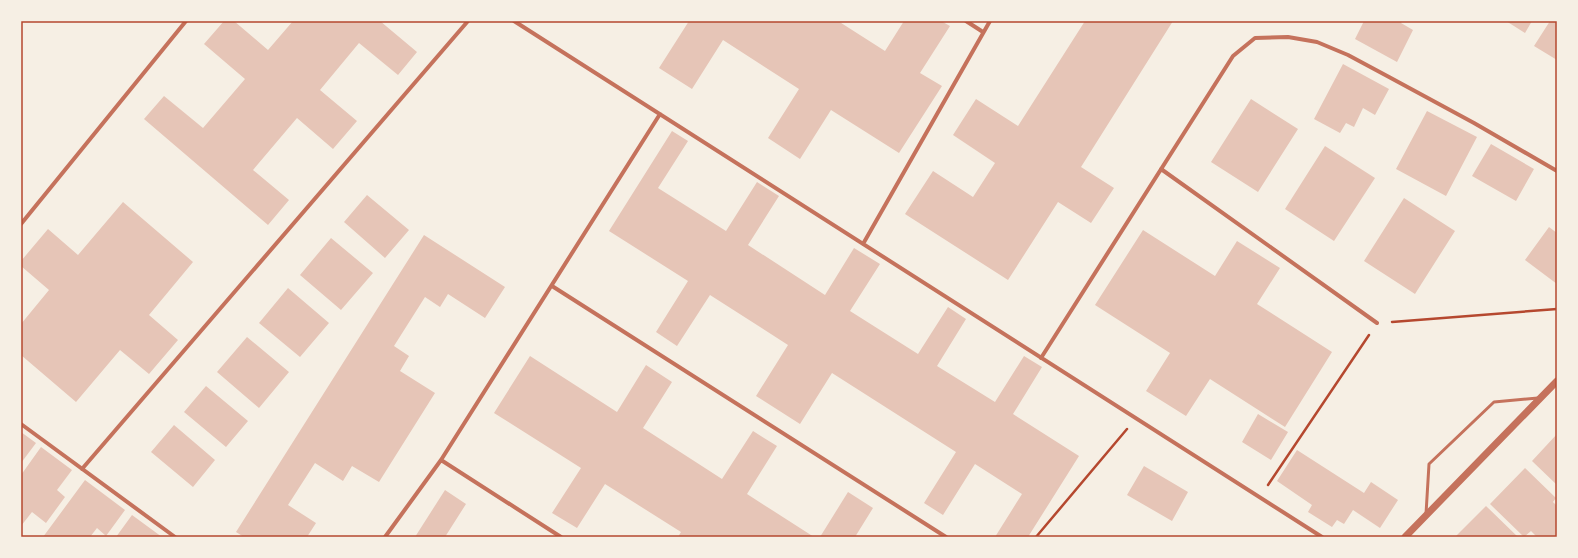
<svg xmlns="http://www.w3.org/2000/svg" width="1578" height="558" font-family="Roboto,sans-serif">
<rect width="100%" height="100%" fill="#f6efe4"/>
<path fill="#e6c5b7" d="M224 21H234L268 50 293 21H380L417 52 398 75 359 43 320 90 357 121 333 149 297 118 253 170 289 200 268 225 144 119 164 96 203 128 245 79 204 44Z
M689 21H838L885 51 904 21H941L950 26 920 73 942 86 899 153 831 110 800 159 768 138 799 89 723 40 692 89 659 68Z
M1085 21H1173L1081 167 1114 188 1091 223 1058 202 1008 280 905 214 933 171 973 197 995 163 953 135 976 99 1018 126Z
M1364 21H1402L1401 23 1413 30 1397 62 1355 39Z
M1506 21H1532L1525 33Z
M1550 21H1557V60L1534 46Z
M1343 64 1389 89 1375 115 1363 108 1354 127 1346 123 1340 133 1314 119Z
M1251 99 1298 129 1258 192 1211 162Z
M1427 111 1477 137 1446 196 1396 169Z
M672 131 688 141 658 188 726 231 757 182 779 196 748 245 825 295 854 248 880 264 850 311 918 354 948 307 966 319 937 366 995 402 1024 356 1042 367 1013 414 1079 456 1028 537H995L1022 494 975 464 943 515 924 503 956 452 832 373 800 424 756 396 788 345 710 295 677 346 656 332 688 281 609 231Z
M1491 144 1534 169 1516 201 1472 176Z
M1325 146 1375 178 1334 241 1285 209Z
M367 195 409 230 385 258 344 222Z
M1404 198 1455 231 1415 294 1364 261Z
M123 202 193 262 149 315 178 340 149 374 120 350 76 402 21 355V324L49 290 21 266V261L48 229 78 255Z
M1549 227 1557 233V284L1525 260Z
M1143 230 1215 276 1237 241 1280 268 1257 304 1332 352 1285 427 1210 379 1186 416 1146 391 1170 353 1095 305Z
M424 235 505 287 485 318 448 294 440 307 425 297 394 346 409 356 400 371 435 393 379 482 352 466 343 481 315 463 288 505 316 523 307 537H244L236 532Z
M331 238 373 273 341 310 300 275Z
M288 288 329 323 300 357 259 323Z
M247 337 289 372 259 408 217 372Z
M530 356 617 412 646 365 672 382 643 428 722 479 753 431 777 446 747 494 814 537H678L681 532 605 484 577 528 552 513 581 468 494 413Z
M206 386 248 421 226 447 184 412Z
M1258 414 1288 432 1271 460 1242 442Z
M174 425 215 460 193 487 151 452Z
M21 432 36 443 21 463Z
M1557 434V485L1532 461Z
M41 447 72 470 57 490 65 497 46 523 32 512 21 526V475Z
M1297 450 1364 493 1371 482 1398 500 1380 528 1353 510 1344 524 1337 520 1332 527 1308 512 1312 505 1277 481Z
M1144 466 1188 492 1172 521 1127 495Z
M1525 468 1556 498 1553 502 1557 506V537H1537L1531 531 1524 537 1490 504Z
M85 480 125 510 106 536 97 528 90 537H43Z
M445 490 466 504 445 537H415Z
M848 492 873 508 855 537H820Z
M1486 506 1518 537H1455Z
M132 515 162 537H116Z"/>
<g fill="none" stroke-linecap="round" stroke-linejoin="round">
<path stroke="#b5482f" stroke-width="2.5" d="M1392 322 1557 309
M1268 485 1369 335
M1036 537 1127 429"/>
<path stroke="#c5725c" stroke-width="3" d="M1426 514 1429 464 1494 402 1538 398"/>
<path stroke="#c5725c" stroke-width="4" d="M514 21 1322 537
M966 21 983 32
M1161 169 1377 323
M21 224 186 21
M863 244 990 21
M552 286 946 537
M1041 358 1233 56 1255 38 1288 37 1317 42 1348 55 1389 77 1474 123 1557 171
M21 424 175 537
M441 460 561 537
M82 469 468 21
M385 537 441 460 660 114"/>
<path stroke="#c5725c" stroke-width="7" d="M1405 537 1557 381"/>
</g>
<rect width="1578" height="558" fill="none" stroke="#f6efe4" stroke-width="44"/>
<rect x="22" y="22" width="1534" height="514" fill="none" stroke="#b5482f" stroke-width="1.5"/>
</svg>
